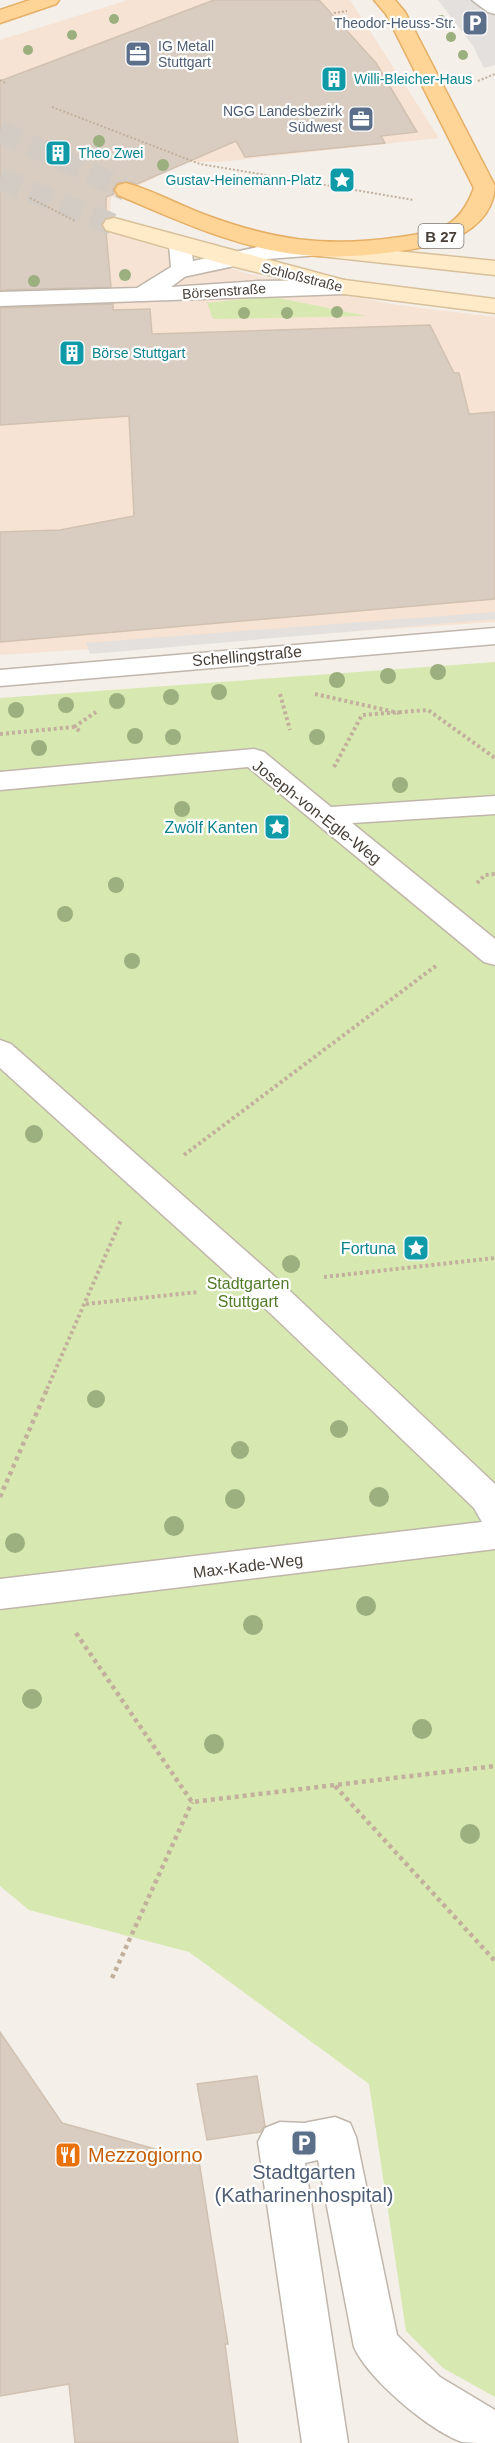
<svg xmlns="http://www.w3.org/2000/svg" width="495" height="2443" font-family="Helvetica,sans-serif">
<rect width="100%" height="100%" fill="#f4efe9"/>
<path fill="#f6e3d4" d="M128 0H350L439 138 219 162H164L143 170 157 177 111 198 109 232 246 273 391 304 495 317V622L0 655V40Z"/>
<path fill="#d7e9b1" d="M269 296 367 316 213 319 207 303Z
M495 662V2397L443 2368 406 2331 369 2084 189 1952 29 1910 0 1886V698Z"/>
<path fill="#e3e0dd" d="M438 0H495V65L484 68 473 46Z
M495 612V619L90 654 86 643Z"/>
<path fill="#d9cdc1" stroke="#d1c1b1" stroke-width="1.5" d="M214 0H319L376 63 417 132 381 136 385 143 245 157 236 141 137 184 127 181 117 183 113 189 114 194 106 197V218L101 224 106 232 111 287 0 290V81Z
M113 304V310L150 309 152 334 430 325 454 373H459L469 414 495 412V599L0 642V532L60 530 134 516 129 416 0 425V308Z
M0 2032 62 2123 199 2161 228 2344H225L238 2443H75L69 2384 0 2396Z
M257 2076 265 2126 260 2132 207 2140 197 2084Z"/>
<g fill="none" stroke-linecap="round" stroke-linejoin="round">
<path stroke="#d2ccc5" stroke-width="22" stroke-dasharray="22 11" stroke-linecap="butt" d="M0 179 114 225"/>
<path stroke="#d2ccc5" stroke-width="22" stroke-dasharray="22 11" stroke-linecap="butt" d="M0 131 126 190"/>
<g stroke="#c0b6ab" stroke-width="3">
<path id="lane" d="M472 0H495V14L488 12Z
M312 243 320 245 323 250 320 255 267 259 183 277 175 275 172 270 175 265 267 245Z
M335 2117 350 2123 356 2137 397 2335 440 2377 495 2410V2443C485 2443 471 2443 462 2442 429 2430 368 2379 354 2347L318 2160 305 2163 348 2443H302L258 2142 265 2128 280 2122 304 2123Z"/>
</g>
<g stroke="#c0b6ab" stroke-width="3">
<path id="street" d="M180 238 188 240 191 245 194 270 171 287 258 281 344 280 352 282 355 287 352 292 344 294 0 306V292L137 288 171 267 169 245 172 240Z
M495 628V644L0 686V670Z
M254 749 264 752 331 807 495 796V814L352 823 495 939V965L484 962 248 767 0 790V772Z
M0 1040 11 1044 273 1275 495 1484V1549L0 1609V1579L482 1522 474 1508 249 1293 0 1068Z"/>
</g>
<g stroke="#d8c09a" stroke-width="3">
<path id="secondary" d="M114 218 344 280 495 299V313L344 294 224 264 106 230 103 225 106 220Z
M318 243 495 261V275L310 255 307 250 310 245Z"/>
</g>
<g stroke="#e5af66" stroke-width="3">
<path id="primary" d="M30 0H59L56 4 0 23V10Z
M374 0H395L405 12 495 186C493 222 459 240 429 246 393 253 356 258 319 256 250 254 181 222 118 195L115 190 118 185 126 183C152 190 177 204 203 214 272 240 327 248 400 237 440 231 459 228 474 188L386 14Z"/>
</g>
<path stroke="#c2b09c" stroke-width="2" stroke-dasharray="2 2" stroke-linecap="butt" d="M334 13 347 11
M0 80 7 84
M478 81 495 74
M52 107 200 164 414 200
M30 198 75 221"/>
<path stroke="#c2b09c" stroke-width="4" stroke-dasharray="3 3" stroke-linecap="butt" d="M280 694 290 730
M315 694 399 713
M74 727 96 712
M0 734 74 727 81 732
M334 767 362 715 428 710 495 758
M477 883 485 875 495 874
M184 1155 437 965
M324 1277 495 1258
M86 1304 198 1292
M47 1389 121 1220"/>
<path stroke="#c2b09c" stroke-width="4.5" stroke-dasharray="4 4" stroke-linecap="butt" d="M0 1497 48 1387
M76 1633 192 1802 495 1766
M335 1786 495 1961
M112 1978 192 1802"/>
<use href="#lane" fill="#fff" fill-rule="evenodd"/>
<use href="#street" fill="#fff" fill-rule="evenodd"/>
<use href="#secondary" fill="#ffebc8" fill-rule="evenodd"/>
<use href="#primary" fill="#ffd597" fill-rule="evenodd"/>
</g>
<g fill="#9baf7f">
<circle cx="114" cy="19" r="5"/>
<circle cx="441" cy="20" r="5"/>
<circle cx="72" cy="35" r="5"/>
<circle cx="451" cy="37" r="5"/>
<circle cx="28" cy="50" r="5"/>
<circle cx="463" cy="55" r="5"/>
<circle cx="99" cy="141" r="6"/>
<circle cx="163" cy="165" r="6"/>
<circle cx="125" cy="275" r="6"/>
<circle cx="34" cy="281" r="6"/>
<circle cx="337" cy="312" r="6"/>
<circle cx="244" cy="313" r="6"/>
<circle cx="287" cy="313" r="6"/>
<circle cx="438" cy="672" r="8"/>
<circle cx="388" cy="676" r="8"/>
<circle cx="337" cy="680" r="8"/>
<circle cx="219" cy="692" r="8"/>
<circle cx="171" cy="697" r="8"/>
<circle cx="117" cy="701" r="8"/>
<circle cx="66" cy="705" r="8"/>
<circle cx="16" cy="710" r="8"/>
<circle cx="135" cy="736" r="8"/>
<circle cx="173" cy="737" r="8"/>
<circle cx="317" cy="737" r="8"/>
<circle cx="39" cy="748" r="8"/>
<circle cx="400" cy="785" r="8"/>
<circle cx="182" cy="809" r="8"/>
<circle cx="116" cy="885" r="8"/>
<circle cx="65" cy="914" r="8"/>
<circle cx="132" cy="961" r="8"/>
<circle cx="34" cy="1134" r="9"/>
<circle cx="291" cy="1264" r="9"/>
<circle cx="96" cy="1399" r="9"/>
<circle cx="339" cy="1429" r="9"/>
<circle cx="240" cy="1450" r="9"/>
<circle cx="379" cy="1497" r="10"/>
<circle cx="235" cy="1499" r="10"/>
<circle cx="174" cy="1526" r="10"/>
<circle cx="15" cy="1543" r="10"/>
<circle cx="366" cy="1606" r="10"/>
<circle cx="253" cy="1625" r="10"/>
<circle cx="32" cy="1699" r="10"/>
<circle cx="422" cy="1729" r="10"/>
<circle cx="214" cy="1744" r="10"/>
<circle cx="470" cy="1834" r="10"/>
</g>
<defs>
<g id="parking-square" transform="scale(1.35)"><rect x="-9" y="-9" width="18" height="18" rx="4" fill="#5c6f8a" stroke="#fff"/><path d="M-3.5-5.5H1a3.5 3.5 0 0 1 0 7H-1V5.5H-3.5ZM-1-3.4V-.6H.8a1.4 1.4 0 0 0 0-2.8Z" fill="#fff"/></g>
<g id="office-square" transform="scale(1.35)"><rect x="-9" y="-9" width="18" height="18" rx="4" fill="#5c6f8a" stroke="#fff"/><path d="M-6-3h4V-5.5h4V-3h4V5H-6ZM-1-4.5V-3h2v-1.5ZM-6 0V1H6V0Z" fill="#fff"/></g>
<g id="building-square" transform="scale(1.35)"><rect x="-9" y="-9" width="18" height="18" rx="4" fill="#0f9aa8" stroke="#fff"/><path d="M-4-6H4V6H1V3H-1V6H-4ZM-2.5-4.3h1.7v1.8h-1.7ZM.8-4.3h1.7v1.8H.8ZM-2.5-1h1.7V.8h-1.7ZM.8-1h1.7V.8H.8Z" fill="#fff"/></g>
<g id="sight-square" transform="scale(1.35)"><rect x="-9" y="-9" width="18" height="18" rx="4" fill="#0f9aa8" stroke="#fff"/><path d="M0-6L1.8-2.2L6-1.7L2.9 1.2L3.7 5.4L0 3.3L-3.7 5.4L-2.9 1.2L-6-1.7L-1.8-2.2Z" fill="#fff"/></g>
<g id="restaurant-square" transform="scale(1.35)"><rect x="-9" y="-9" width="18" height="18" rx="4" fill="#e8710a" stroke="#fff"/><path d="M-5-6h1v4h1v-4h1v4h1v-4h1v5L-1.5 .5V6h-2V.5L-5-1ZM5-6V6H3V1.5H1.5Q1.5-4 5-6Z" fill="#fff"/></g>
</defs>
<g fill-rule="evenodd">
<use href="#parking-square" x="475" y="23"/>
<use href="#office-square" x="138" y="54"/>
<use href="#building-square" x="334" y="79"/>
<use href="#office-square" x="361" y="119"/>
<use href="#building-square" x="58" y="153"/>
<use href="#sight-square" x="342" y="180"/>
<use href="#building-square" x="72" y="353"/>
<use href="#sight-square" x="277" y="827"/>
<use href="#sight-square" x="416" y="1248"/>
<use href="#parking-square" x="304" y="2143"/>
<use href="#restaurant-square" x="68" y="2155"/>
</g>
<g text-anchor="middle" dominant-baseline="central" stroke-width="4.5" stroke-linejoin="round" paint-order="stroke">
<g font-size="14" fill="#4e5e75" stroke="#fff" text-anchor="end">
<text x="456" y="23">Theodor-Heuss-Str.</text>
<text x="158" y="46" text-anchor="start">IG Metall<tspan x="158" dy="16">Stuttgart</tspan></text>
<text x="342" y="111">NGG Landesbezirk<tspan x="342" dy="16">Südwest</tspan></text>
</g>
<g font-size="14" fill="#0d838f" stroke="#fff" text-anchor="start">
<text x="354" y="79">Willi-Bleicher-Haus</text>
<text x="78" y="153">Theo Zwei</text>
<text x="322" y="180" text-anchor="end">Gustav-Heinemann-Platz</text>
<text x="92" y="353">Börse Stuttgart</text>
</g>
<g font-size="14" fill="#483f37" stroke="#fff">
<text transform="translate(302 277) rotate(14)">Schloßstraße</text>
<text transform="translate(224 291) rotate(-4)">Börsenstraße</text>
</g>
<rect fill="#fff" stroke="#7f7973" stroke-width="1.5" x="418.5" y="224" width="45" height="24" rx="4.5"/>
<g font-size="15" font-weight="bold" fill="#483f37">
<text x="441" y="236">B 27</text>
</g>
<g font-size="16" fill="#483f37" stroke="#fff">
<text transform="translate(247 656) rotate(-5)">Schellingstraße</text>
<text transform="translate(317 812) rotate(38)">Joseph-von-Egle-Weg</text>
<text transform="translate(248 1566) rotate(-7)">Max-Kade-Weg</text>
</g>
<g font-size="16" fill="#0d838f" stroke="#fff" text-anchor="end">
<text x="258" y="827">Zwölf Kanten</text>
<text x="396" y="1248">Fortuna</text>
</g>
<g font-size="16" fill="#527b29" stroke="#fff">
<text x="248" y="1283">Stadtgarten<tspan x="248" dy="18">Stuttgart</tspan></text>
</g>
<g font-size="20" fill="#c56008" stroke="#fff" text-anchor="start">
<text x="88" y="2155">Mezzogiorno</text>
</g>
<g font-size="20" fill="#4e5e75" stroke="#fff">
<text x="304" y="2172">Stadtgarten<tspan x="304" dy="23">(Katharinenhospital)</tspan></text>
</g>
</g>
</svg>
